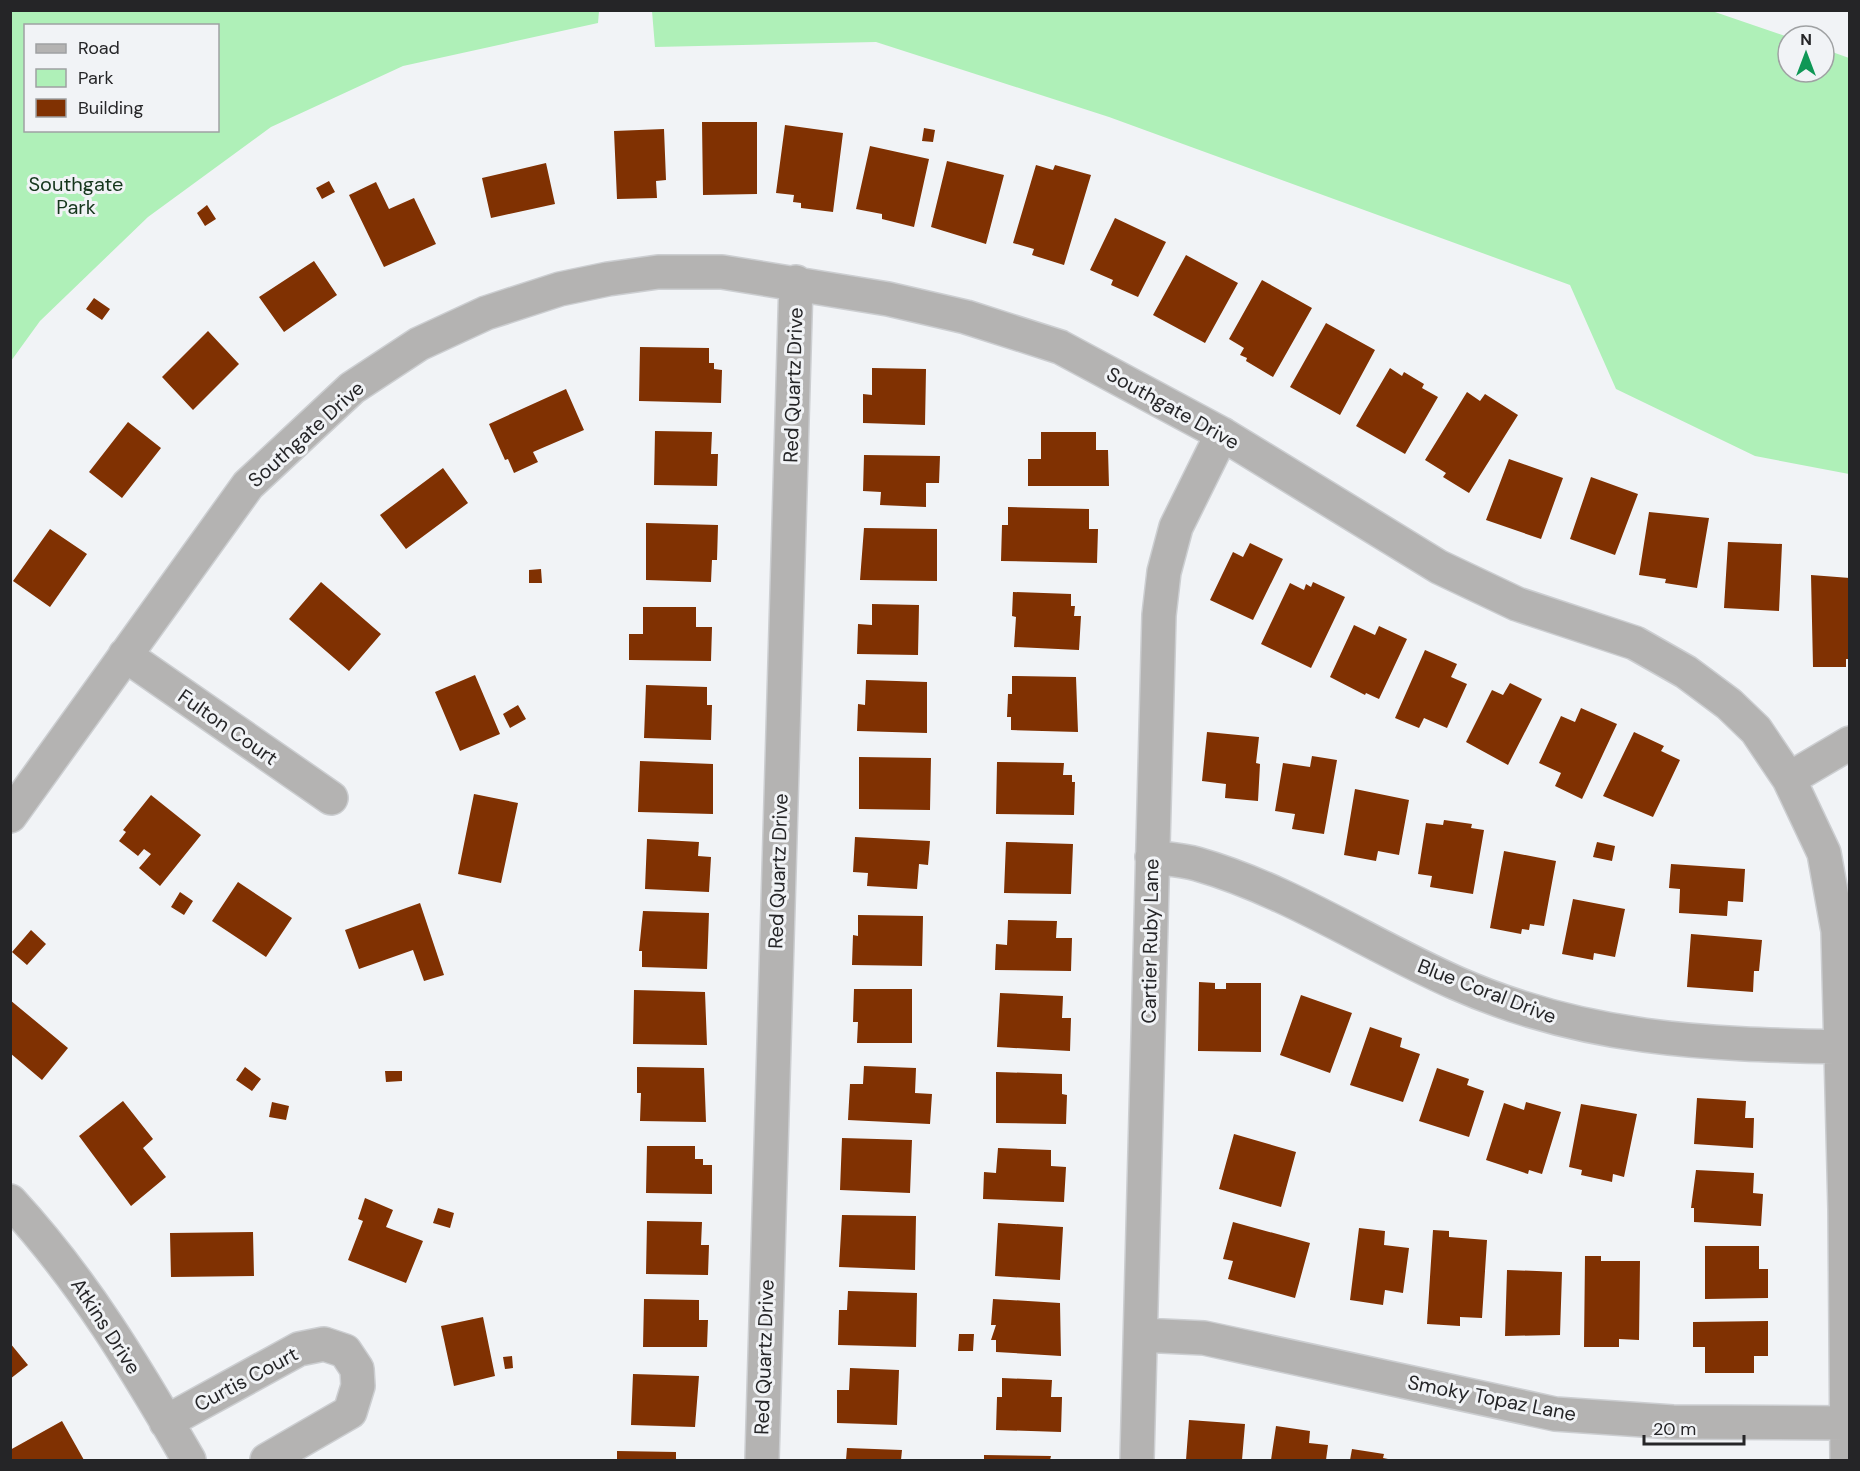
<svg xmlns="http://www.w3.org/2000/svg" width="1860" height="1471" font-family="'DM Sans',sans-serif">
<rect width="100%" height="100%" fill="#f1f3f6"/>
<path fill="#aff0b8" fill-rule="evenodd" d="M11 10H599V11L598 23 403 66 271 127 148 217 40 321 11 361ZM26 26H218V130H26Z
M1712 11 1788 37V72H1824V49L1849 58V474L1755 456 1616 389 1570 285 1109 117 876 42 655 47 652 11Z"/>
<path fill="#803102" d="M702 122H757V194L703 195Z
M785 125 843 133 833 212 801 208V203L793 202 794 195 776 193Z
M924 128 935 130 933 142 922 141Z
M664 129 666 180 656 181 657 198 617 199 614 131Z
M870 146 929 159 914 227 882 219V214L856 209Z
M947 161 1004 175 986 244 931 227Z
M546 163 555 204 491 218 482 178Z
M1036 165 1053 170 1055 165 1091 175 1064 265 1032 255 1034 249 1013 243Z
M329 181 335 192 322 199 316 188Z
M376 182 389 209 414 198 436 244 384 267 349 195Z
M207 205 216 219 205 226 197 213Z
M1115 218 1166 242 1138 297 1111 285 1113 280 1090 270Z
M1186 255 1238 283 1205 343 1153 315Z
M314 261 337 295 284 332 259 297Z
M1262 280 1312 308 1273 377 1246 361 1247 358 1240 355 1244 348 1229 339Z
M94 298 110 309 102 320 86 309Z
M1326 323 1375 350 1340 415 1290 387Z
M208 331 239 364 193 410 162 377Z
M640 347 709 348V363H714V369L722 370 721 403 639 401Z
M872 368 926 369 925 425 863 423V394L872 395Z
M1390 368 1402 376 1404 372 1424 384 1422 388 1438 397 1405 454 1356 426Z
M566 389 584 430 533 452 538 462 514 473 508 459 505 460 489 424Z
M1467 392 1480 401 1485 394 1518 415 1469 493 1443 477 1446 473 1425 460Z
M128 422 161 448 122 498 89 472Z
M655 431 712 432 711 454H718L717 486 654 485Z
M1041 432H1096V450H1108L1109 486H1028V459H1041Z
M864 455 940 456 939 483H926V507L880 505 881 492 863 491Z
M1509 459 1563 478 1541 539 1486 520Z
M443 468 468 503 406 549 380 515Z
M1591 477 1638 494 1615 555 1570 539Z
M1008 507 1089 509V529H1098L1097 563 1001 561 1002 525H1008Z
M1649 512 1709 518 1697 588 1665 583 1666 579 1639 575Z
M646 523 718 525 717 560H712L711 582 646 580Z
M864 528 937 529V581L860 580Z
M50 529 87 554 50 607 13 581Z
M1728 542 1782 544 1779 611 1724 608Z
M1250 543 1283 559 1253 620 1210 600 1233 552 1243 557Z
M541 569 542 583H529V570Z
M1811 575 1850 578V659H1846V667H1813Z
M321 582 381 634 349 671 289 619Z
M1313 582 1345 597 1311 668 1261 644 1290 583 1304 590 1306 584 1311 587Z
M1013 592 1071 594V606H1075L1074 616H1081L1079 650 1014 647 1016 617 1012 616Z
M872 604 919 605 918 655 857 654 858 624 872 625Z
M643 607H696V627H712L711 661 629 660V634H643Z
M1354 625 1375 635 1379 626 1407 639 1379 699 1366 693 1365 695 1330 677Z
M1425 650 1457 664 1451 677 1467 684 1447 728 1424 718 1419 728 1395 718Z
M475 675 500 734 460 751 435 692Z
M1012 676 1076 677 1078 732 1011 730V717H1007L1008 694H1012Z
M866 680 927 682V733L857 731 858 704 865 705Z
M1510 683 1542 699 1508 765 1466 742 1492 690 1503 695Z
M646 685 707 687V705H712L711 740 644 738Z
M518 705 526 719 510 728 503 714Z
M1581 708 1617 724 1582 799 1555 786 1561 773 1539 763 1561 716 1575 722Z
M1207 732 1259 737 1256 763 1260 764 1258 801 1225 798 1226 784 1202 781Z
M1634 732 1664 746 1661 751 1680 760 1653 817 1603 796Z
M1312 756 1337 760 1324 834 1292 829 1295 814 1275 811 1283 763 1310 767Z
M859 757 931 758 930 810 859 809Z
M640 761 713 764V814L638 812Z
M997 762 1064 763 1063 775H1072V782H1075L1074 815 996 814Z
M1355 789 1409 800 1399 855 1378 851 1376 861 1344 855Z
M474 794 518 803 501 883 458 874Z
M151 795 201 835 160 886 139 868 151 854 144 849 138 856 119 841 126 832 123 830Z
M1444 820 1472 824 1471 828 1484 830 1473 894 1430 887 1432 876 1418 874 1426 823 1443 825Z
M855 837 930 841 928 865 919 864 917 889 867 886 868 873 853 872Z
M647 839 699 842 698 856 711 857 709 892 645 889Z
M1006 842 1073 844 1071 894 1004 893Z
M1597 842 1615 846 1612 861 1593 857Z
M1504 851 1556 861 1544 926 1530 924 1529 930 1522 929 1521 934 1490 928Z
M1671 864 1745 869 1743 902 1728 901 1727 916 1679 913 1680 889 1669 888Z
M238 882 292 918 266 957 212 921Z
M180 892 193 901 184 915 171 907Z
M1573 899 1625 909 1615 957 1594 953 1593 960 1562 954Z
M420 903 444 975 424 981 413 950 359 969 345 930Z
M643 911 709 913 707 969 642 967V951H639Z
M858 915 923 916 922 966 852 965 853 935 858 936Z
M1008 920 1057 921 1056 938H1072L1071 971 995 970 996 944 1007 945Z
M31 930 46 944 27 965 12 952Z
M1691 934 1762 940 1759 971H1754L1753 992 1687 987Z
M1199 982 1215 983V989H1226V983H1261V1052L1198 1051Z
M854 989H912V1043H857L858 1022H853Z
M634 990 705 992 707 1045 633 1044Z
M1000 993 1063 996 1062 1018H1071L1070 1051 997 1047Z
M1301 995 1352 1013 1330 1073 1280 1055Z
M10 1000 68 1048 42 1080 10 1053Z
M1370 1027 1402 1038 1400 1047 1420 1054 1403 1102 1350 1085Z
M864 1066 916 1068 915 1093 932 1094 930 1124 848 1120 850 1084H863Z
M245 1067 261 1079 252 1091 236 1080Z
M637 1067 704 1068 706 1122 640 1121 641 1093H637Z
M1437 1068 1469 1079 1467 1085 1484 1091 1469 1137 1419 1121Z
M385 1071H402V1081L386 1082Z
M996 1072 1062 1074V1094L1067 1095 1066 1124 996 1123Z
M1697 1098 1746 1101 1745 1118H1754L1753 1148 1694 1144Z
M123 1101 153 1139 143 1148 166 1177 131 1206 79 1136Z
M272 1102 289 1106 286 1120 269 1117Z
M1526 1102 1561 1112 1542 1174 1529 1170 1528 1174 1486 1160 1504 1103 1524 1110Z
M1581 1104 1637 1114 1624 1177 1613 1174 1612 1182 1608 1181 1581 1175 1582 1170 1569 1167Z
M1234 1134 1296 1152 1281 1207 1219 1189Z
M842 1138 912 1140 910 1193 840 1190Z
M647 1146H695V1159H703V1165H712V1194L646 1193Z
M998 1148 1051 1150V1166L1066 1167 1064 1202 983 1199 984 1172 996 1173Z
M1696 1170 1754 1173 1753 1193 1763 1194 1761 1226 1694 1222V1208H1691Z
M365 1198 393 1210 386 1227 423 1241 406 1283 348 1260 363 1221 358 1219Z
M438 1208 454 1213 450 1228 433 1223Z
M842 1215 916 1216 915 1270 839 1267Z
M647 1221 702 1222 701 1245H709L708 1275 646 1274Z
M1233 1222 1310 1243 1295 1298 1228 1279 1233 1261 1223 1259Z
M998 1223 1063 1227 1060 1280 995 1276Z
M1359 1228 1385 1231 1384 1245 1409 1248 1403 1293 1385 1290 1383 1305 1350 1300Z
M1433 1230 1449 1231V1237L1487 1240 1482 1318 1460 1317V1326L1427 1324Z
M253 1232 254 1276 171 1277 170 1233Z
M1705 1246H1759V1269H1768V1298L1705 1299Z
M1585 1256H1601V1261H1640L1639 1340 1619 1339V1347H1584Z
M1507 1270 1562 1272 1560 1335 1505 1336Z
M848 1291 917 1293 916 1347 838 1345 839 1310H847Z
M644 1299 699 1300V1320H708L707 1347H643Z
M993 1299 1060 1303 1061 1356 996 1352V1340H991L996 1325H991Z
M483 1317 495 1376 454 1386 441 1326Z
M1768 1321V1356H1754V1373H1705V1347H1693V1322Z
M959 1334H974L973 1351H958Z
M10 1343 28 1365 10 1379Z
M512 1356 513 1368 505 1369 503 1357Z
M850 1368 899 1370 897 1425 837 1423V1390H849Z
M633 1374 699 1376 695 1427 631 1425Z
M1002 1378 1052 1380 1051 1397H1062L1061 1432 996 1430 997 1397H1002Z
M1189 1420 1245 1424 1242 1460H1186Z
M62 1421 84 1460H10V1450Z
M1276 1426 1310 1431 1309 1443 1328 1445 1326 1460H1271Z
M847 1448 902 1450 901 1460H846Z
M1352 1449 1384 1454 1383 1458 1393 1460H1350Z
M617 1451 676 1452V1460H617Z
M984 1455 1051 1456 1050 1460H984Z"/>
<g fill="none" stroke-linecap="round" stroke-linejoin="round">
<g stroke="#ccced1" stroke-width="36">
<path id="street" d="M125 655 331 798
M1789 779 1850 743
M10 816 248 485 352 388 419 344 486 313 560 289 608 279 658 272H722L888 299 966 317 1060 347 1222 434 1439 567 1517 604 1635 643 1686 672 1729 704 1756 730 1789 779 1824 853 1838 931 1845 1209 1847 1460
M1152 857C1167 859 1183 860 1197 864 1288 890 1370 945 1456 983 1585 1040 1703 1044 1842 1047
M10 1201C84 1281 135 1367 189 1460
M1141 1335 1204 1338 1555 1414 1673 1422 1847 1423
M166 1422 299 1349 324 1344 345 1351 357 1369 358 1386 350 1412 267 1460
M762 1460 796 282
M1137 1460 1159 615 1164 572 1176 527 1222 434"/>
</g>
<use href="#street" stroke="#b4b3b2" stroke-width="33"/>
</g>
<g text-anchor="middle" dominant-baseline="central" stroke-width="6" stroke-linejoin="round" paint-order="stroke">
<g font-size="20" fill="#15361c" stroke="#f1f3f6">
<text x="76" y="184">Southgate<tspan x="76" dy="23">Park</tspan></text>
</g>
<g font-size="20" fill="#252527" stroke="#f1f3f6">
<text transform="translate(793 385) rotate(-88)">Red Quartz Drive</text>
<text transform="translate(1173 408) rotate(29)">Southgate Drive</text>
<text transform="translate(306 434) rotate(-42)">Southgate Drive</text>
<text transform="translate(228 727) rotate(35)">Fulton Court</text>
<text transform="translate(778 871) rotate(-88)">Red Quartz Drive</text>
<text transform="translate(1150 941) rotate(-89)">Cartier Ruby Lane</text>
<text transform="translate(1487 991) rotate(21)">Blue Coral Drive</text>
<text transform="translate(106 1326) rotate(57)">Atkins Drive</text>
<text transform="translate(764 1357) rotate(-88)">Red Quartz Drive</text>
<text transform="translate(246 1379) rotate(-28)">Curtis Court</text>
<text transform="translate(1492 1398) rotate(11)">Smoky Topaz Lane</text>
</g>
</g>
<rect width="1860" height="1471" fill="none" stroke="#252527" stroke-width="24"/>
<rect x="24" y="24" width="195" height="108" fill="#f1f3f6" stroke="#9fa1a3" stroke-width="1.5"/>
<rect x="36" y="44" width="30" height="9" fill="#b4b3b2" stroke="#9fa1a3" stroke-width="1.5"/>
<text x="78" y="54" font-size="18" fill="#252527">Road</text>
<rect x="36" y="69" width="30" height="18" fill="#aff0b8" stroke="#9fa1a3" stroke-width="1.5"/>
<text x="78" y="84" font-size="18" fill="#252527">Park</text>
<rect x="36" y="99" width="30" height="18" fill="#803102" stroke="#9fa1a3" stroke-width="1.5"/>
<text x="78" y="114" font-size="18" fill="#252527">Building</text>
<g transform="translate(1806 54)"><circle r="28" fill="#f1f3f6" stroke="#9fa1a3" stroke-width="1.5"/>
<path d="M0-4.5L10 22L0 15L-10 22Z" fill="#0f9756"/>
<text y="-9" font-size="16" font-weight="bold" text-anchor="middle" fill="#252527">N</text>
</g>
<path d="M1644 1435v9h100v-9" fill="none" stroke="#252527" stroke-width="3"/>
<text x="1653" y="1435" font-size="18" fill="#252527" stroke="#f1f3f6" stroke-width="4.5" paint-order="stroke">20 m</text>
</svg>
